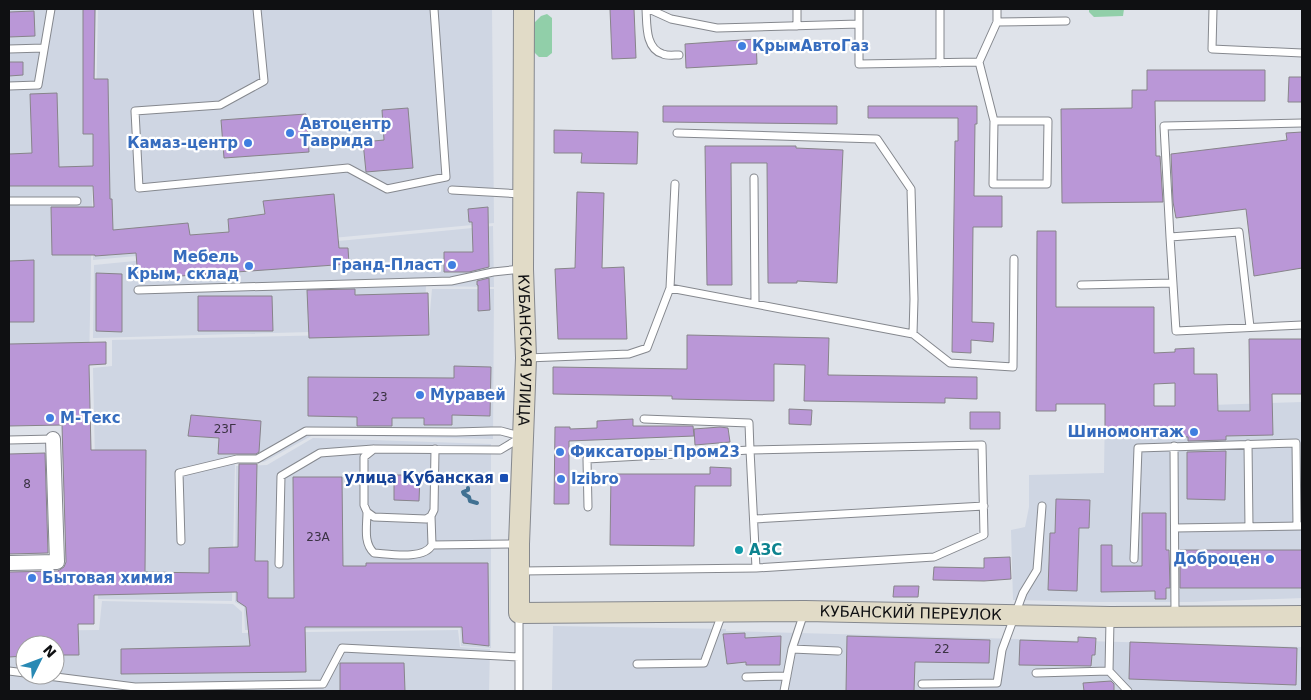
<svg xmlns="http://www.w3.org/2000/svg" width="1311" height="700" font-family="'DejaVu Sans',sans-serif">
<rect width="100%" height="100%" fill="#dfe3ea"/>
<path fill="#cfd6e3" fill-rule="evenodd" d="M9 9H96L89 366 9 367Z
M98 9H492L494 223 93 260Z
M493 226 494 287 426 286 424 329 93 338 94 265Z
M432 289H494L493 439 313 435 264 462 235 463 232 601 98 599 93 368 112 366V340L428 333Z
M1302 402V598L1194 602H1097L1013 600 1011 530 1025 527 1029 507V475L1104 473 1105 405 1180 406Z
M313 438 491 444V648L461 646 460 628 245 630 244 607 235 602 236 466 267 465Z
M102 601 233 604 242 612V633L458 630 460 647 490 649 489 691H9V631L99 630ZM25 645H55V675H25Z
M553 626 726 629V631L1302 647V691H552Z"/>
<path fill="#91cfa9" d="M1089 9H1124L1123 16 1094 17 1089 12Z
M547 14 552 18V53L547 57H539L534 52V23L541 16Z"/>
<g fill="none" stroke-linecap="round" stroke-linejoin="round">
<path stroke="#417192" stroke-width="4" d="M469 478 470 474
M468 488V490L463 492 464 494 469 497 470 501 477 503"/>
</g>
<path fill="#ba97d7" stroke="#87848a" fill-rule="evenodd" d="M83 9H95L94 79H108L110 199H112L113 230 188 223 190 235 229 232 228 219 265 214 263 201 334 194 339 248H348L349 264 138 279 136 253 95 256V255H52L51 207H94L93 186H9V154L32 153 30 94 57 93 59 167 93 166V134H83Z
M610 9H634L636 58 612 59Z
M34 11 35 36 9 37V12Z
M756 39 757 64 686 68 685 44Z
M9 62H23V75L9 76Z
M1147 70H1265V101H1155L1156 156H1160L1163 202 1062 203 1061 109 1132 108V90H1147Z
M1289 77H1302V102H1288Z
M663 106H837V124L663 122Z
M868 106H977V124H975L974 196H1002V227H973L972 322 994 323 993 342 971 340V353L952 352 955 141H958V118H868Z
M408 108 413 168 366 172 363 142 384 140 382 110Z
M306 114 309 152 224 158 221 120Z
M554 130 638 132 637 164 581 163 582 153H554Z
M1302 132V268L1254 276 1246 209 1176 218 1173 202 1171 154 1287 140 1286 133Z
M705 146H796V148L843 150 837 283 797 281V283H768L767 163H731L732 285H707Z
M577 192 604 193 602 268 624 267 627 339H558L555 269 575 268Z
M488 207 489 267 469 272H444V252H473L472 222H469L468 209Z
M1037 231H1056V307H1154V353L1175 352V349L1194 348V374H1217L1218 411H1250L1249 339H1302V394H1272L1273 435 1226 436V440L1188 441V437L1105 436V404H1056V411H1036ZM1175 383V406H1154V384Z
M34 260V322H9V261Z
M96 273 122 274V332L96 331Z
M489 278 490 310 478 311V285H477V281Z
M355 289V295L428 293 429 335 309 338 307 290Z
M198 296H272L273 331H198Z
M687 335 829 338 828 375 977 377V399L945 398V403L804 401 805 365 774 364V401L672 399V396L553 394V367L687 369Z
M106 342V364L89 365 91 450H146L145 572 209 573V548L238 547 239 464H257L255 561H268V598H294L293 477H342L343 566H366V563H488L489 646 463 643 462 627H305L306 672 121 674V649L250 646 246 607 237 601V592L94 595V624H78L79 655H55V645H25V656L9 657V572L58 571 64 567 66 562 62 425 9 426V344Z
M454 366 491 367 490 416 452 415V425H424V418H392V426H357V417L308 416V377L454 378Z
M789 409 812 410 811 425 789 424Z
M970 412H1000V429H970Z
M191 415 261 421 259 452 256 454H218L219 438 188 436Z
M633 419V426H693L694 436 569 441V504H554L555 427H570V429L597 428V421Z
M720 427 728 428 730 442 695 445 694 429Z
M1226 451 1225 500 1187 499V452Z
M45 453 48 553 9 554V454Z
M710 467 731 468V486H695L694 546 610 545 611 474H710Z
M394 475H420L419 501 394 500Z
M1056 499 1090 500 1089 528H1079L1077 591 1048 590 1050 533H1055Z
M1142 513H1166V550H1169L1170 588H1166V599H1155V591L1101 592V545H1112V566H1142Z
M1180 550H1302V588H1180Z
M1010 557 1011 579 984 581 933 580 934 567 984 568V558Z
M894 586H919L918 597H893Z
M745 633V638L781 636 780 665H746V662L727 664 723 634Z
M847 636 990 640 989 663 915 662 914 691H846Z
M1078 637 1096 638 1095 655H1092L1091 666 1019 665 1020 640 1078 642Z
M1130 642 1297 648 1296 685 1129 679Z
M340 663H404L405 691H340Z
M1111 681 1114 684V691H1084L1083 683Z"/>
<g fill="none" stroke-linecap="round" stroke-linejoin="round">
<g stroke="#85888e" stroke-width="9">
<path id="lane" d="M257 9 264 81 220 105 135 111 139 188 348 168 387 189 446 177 434 9
M646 9C647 24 645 49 663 54 667 56 674 55 679 55
M649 9 671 19 717 28 859 24V64L979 62 997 22 1066 21
M797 9V26
M859 9V24
M940 9V63
M997 9V22
M1213 9 1212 49 1302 53
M9 49 44 48
M979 62 994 121 993 184H1047L1048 121H994
M9 86 38 85 51 9
M754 178 755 303
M452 190 521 194
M9 201H77
M1170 237 1164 126 1302 123
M1081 285 1173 283
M670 288 675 184
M138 290 451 281 493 272 521 269
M1250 327 1239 232 1170 237 1176 331 1302 325
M913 334 950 363 1013 367 1014 259
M527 358 629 354 647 348 670 288 913 334 914 299 911 189 877 139 677 133
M9 440 53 439
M1248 444 1249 527
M1174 446 1175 614
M435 449 434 510 431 516 426 519 374 517 367 512 364 505V457L374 449 500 450 520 438
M588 507 587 459 750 450 749 423 644 419
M367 512C367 526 363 543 374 553 390 554 424 560 432 545
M431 516 432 545 517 544
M755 519 984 506
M1175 528 1302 526
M181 541 179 473 237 459H257L306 431 456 432 491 431H501L520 436
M1134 559 1138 448 1296 443 1297 526
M279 564 281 476 320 453 373 449
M522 571 756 568 934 557 984 535 982 445 750 450 756 568
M519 615V691
M1110 620 1109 671 1128 691
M792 649 838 651
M637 664 704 663 722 614
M9 671 25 673
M1036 673 1109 671
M40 675 135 687 323 684 342 648 519 657
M746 677 787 676
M922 684 997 683 1002 650 1023 593 1037 570 1042 506
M784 691 792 649 804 613"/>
</g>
<g stroke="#85888e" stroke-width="16">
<path id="street" d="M9 563 57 562 53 439"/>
</g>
<g stroke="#85888e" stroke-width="22">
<g id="secondary">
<path id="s1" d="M524 9 523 269 526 358 519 544V613L805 611 1110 617 1302 616"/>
</g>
</g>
<use href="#lane" stroke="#fff" stroke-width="7"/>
<use href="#street" stroke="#fff" stroke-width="14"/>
<use href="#secondary" stroke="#e1dbc7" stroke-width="20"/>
</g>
<g fill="#3f7fe0" stroke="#fff" stroke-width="2">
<circle cx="742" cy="46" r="5"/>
<circle cx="290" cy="133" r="5"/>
<circle cx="248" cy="143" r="5"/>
<circle cx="452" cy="265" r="5"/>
<circle cx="249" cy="266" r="5"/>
<circle cx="420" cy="395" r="5"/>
<circle cx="50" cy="418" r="5"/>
<circle cx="1194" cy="432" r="5"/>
<circle cx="560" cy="452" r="5"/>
<circle cx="561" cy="479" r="5"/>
<circle cx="1270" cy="559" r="5"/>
<circle cx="32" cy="578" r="5"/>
</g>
<rect fill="#1a4fb4" stroke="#fff" stroke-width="2" x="499" y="473" width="10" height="10" rx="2.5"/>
<circle fill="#0f9aa8" stroke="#fff" stroke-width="2" cx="739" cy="550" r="5"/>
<g text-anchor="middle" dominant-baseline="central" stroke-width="4.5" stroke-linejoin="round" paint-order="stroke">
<g font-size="12" fill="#3a3243">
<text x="380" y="397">23</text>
<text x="225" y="429">23Г</text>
<text x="27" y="484">8</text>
<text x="318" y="537">23А</text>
<text x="942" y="649">22</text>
</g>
<g font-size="15" font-weight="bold" fill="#366cbe" stroke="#fff" text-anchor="start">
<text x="752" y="46">КрымАвтоГаз</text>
<text x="300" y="124">Автоцентр<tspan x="300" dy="17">Таврида</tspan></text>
<text x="238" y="143" text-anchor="end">Камаз-центр</text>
<text x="239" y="257" text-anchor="end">Мебель<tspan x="239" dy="17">Крым, склад</tspan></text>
<text x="442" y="265" text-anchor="end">Гранд-Пласт</text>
<text x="430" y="395">Муравей</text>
<text x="60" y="418">М-Текс</text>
<text x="1184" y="432" text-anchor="end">Шиномонтаж</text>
<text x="570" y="452">Фиксаторы Пром23</text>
<text x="571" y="479">Izibro</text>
<text x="1260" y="559" text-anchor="end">Доброцен</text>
<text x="42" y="578">Бытовая химия</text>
</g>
<g font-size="15" fill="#0f1012" stroke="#fff">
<text stroke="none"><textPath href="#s1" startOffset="341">КУБАНСКАЯ УЛИЦА</textPath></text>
<text stroke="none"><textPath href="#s1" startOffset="996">КУБАНСКИЙ ПЕРЕУЛОК</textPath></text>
</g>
<g font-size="15" font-weight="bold" fill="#164399" stroke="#fff" text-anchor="end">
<text x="494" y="478">улица Кубанская</text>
</g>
<g font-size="15" font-weight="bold" fill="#0d838f" stroke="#fff" text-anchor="start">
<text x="749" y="550">АЗС</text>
</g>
</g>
<rect width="1311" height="700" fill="none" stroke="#0f1012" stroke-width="20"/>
<g transform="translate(40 660) rotate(48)"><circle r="24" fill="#ffffff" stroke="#9f9fa0"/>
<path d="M0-4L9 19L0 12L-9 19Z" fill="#2889b4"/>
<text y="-8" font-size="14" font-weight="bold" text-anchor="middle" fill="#0f1012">N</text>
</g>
</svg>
